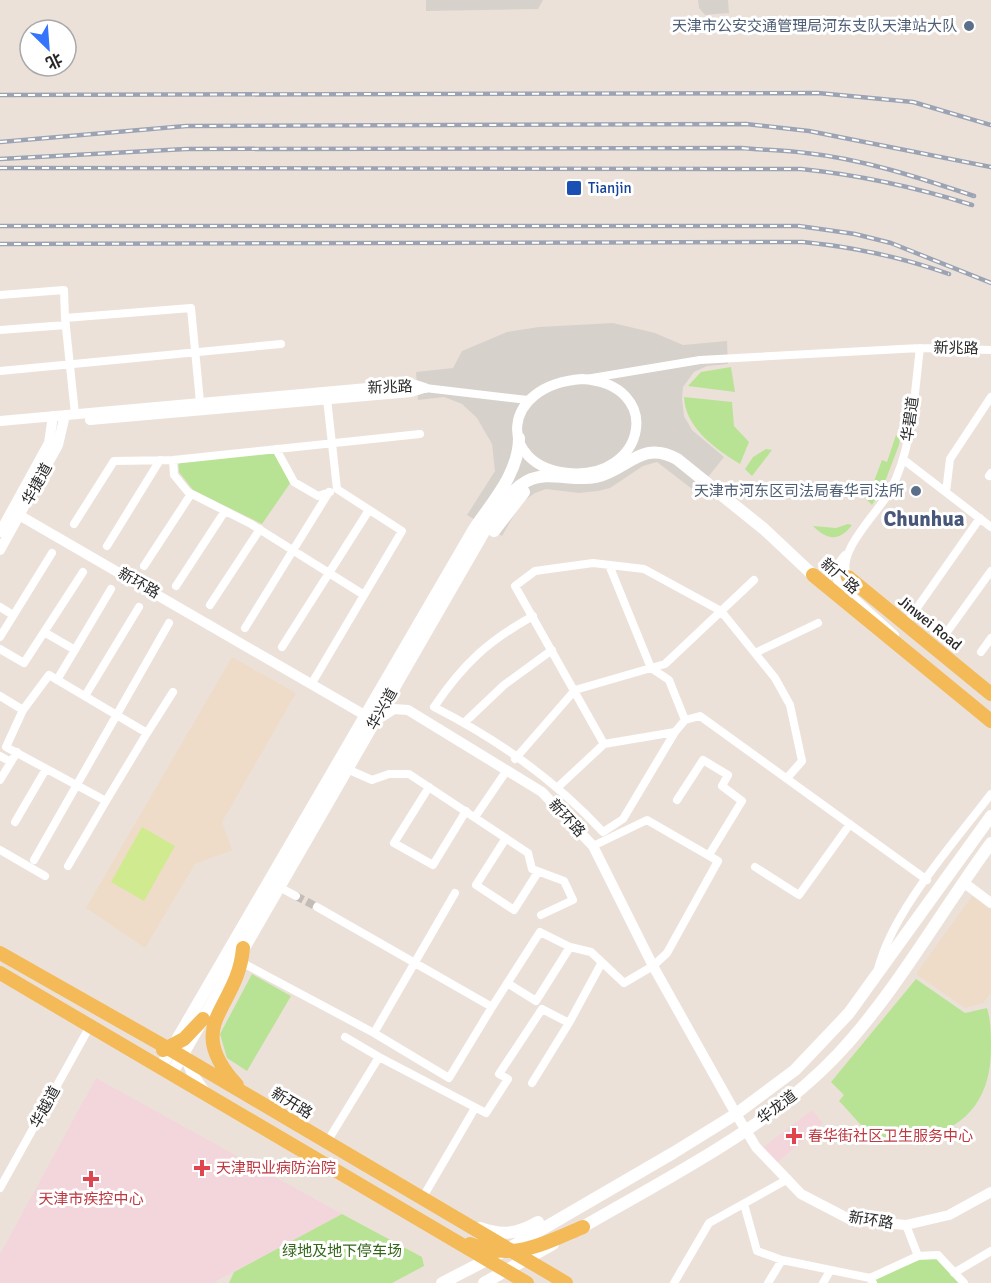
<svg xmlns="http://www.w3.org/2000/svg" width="991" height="1283" font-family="Signika,'Noto Sans SC',sans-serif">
<rect width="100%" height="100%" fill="#ebe1d9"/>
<path fill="#eedcc8" d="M232 657 296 693 222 822 232 850 195 864 145 948 86 908Z
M972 896 991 910V993L983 1003 965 1008 916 974Z"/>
<path fill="#f3d6db" d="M96 1078 342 1214 216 1281 218 1283H0V1254Z
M812 1110 823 1123 778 1162 762 1148Z"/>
<path fill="#b9e394" d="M731 367 735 392 688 386 701 372Z
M684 397 732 402 734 426 749 442 740 464C715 449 685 427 684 397Z
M896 435 900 438 899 445 883 487 872 505 864 497 871 489 882 460 887 462Z
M273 449 291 482 262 524 193 490 179 472 178 457Z
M766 449 772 450 752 476 745 469 753 457Z
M848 524 852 525C839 542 827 540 813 526L836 528Z
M252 974 291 996 247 1071 227 1058 220 1034Z
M916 979 965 1013 987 1008C991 1021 991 1034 991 1048 991 1095 970 1126 923 1138 912 1141 899 1145 887 1142 868 1137 853 1115 839 1101L844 1095 831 1082Z
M342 1214 422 1257 424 1266 392 1283H229L234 1272Z
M936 1251 961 1283H875L873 1279Z"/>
<path fill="#d0eb8f" d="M142 827 175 846 144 901 111 882Z"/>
<path fill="#d7d1cc" d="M426 0H543L538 9 426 11Z
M698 0H728L729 13 705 15 699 8Z
M613 323 655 333 683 345 727 341 728 364 707 366 694 372 683 387 682 399 684 416 692 430 724 457 696 492 657 462 643 466 610 488 598 491 579 493 546 489 535 493 521 503 502 536 467 515 495 471 492 444 477 418 462 404 444 397 418 400 416 372 453 368 462 351 507 332 539 327Z"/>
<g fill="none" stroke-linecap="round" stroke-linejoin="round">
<path stroke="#c4bcb6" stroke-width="8" stroke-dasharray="8 4" stroke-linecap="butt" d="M296 896 317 907"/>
<path stroke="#fff" stroke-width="8" d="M0 295 64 290 65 318
M0 330 66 325
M0 371 281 344
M586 379 700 360 920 348 991 350
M425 388 528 400
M75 414 65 318 191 308 200 402
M276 449 294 482 318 496 330 492
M173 460 174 475 188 492 251 524 364 595
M904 460 991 527
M989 476 991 473
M946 492 950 459 991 397
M74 524 114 461 173 460 420 434
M107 546 160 460
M845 555C837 565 832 570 838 583L895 635
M609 565 651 668 665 664 754 580
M144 566 191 494
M848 577C834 553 878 513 890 491 913 448 914 395 920 348
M176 586 225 511
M210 605 260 529
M0 607 13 615
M533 616C488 641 463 664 434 707 497 739 555 780 603 832L623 819 675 732 685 720
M905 625 980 518
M245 628 329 492
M44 632 75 650
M947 632 991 571
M0 637 52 553
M282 647 369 510
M0 649 24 663 83 572
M981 652 991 638
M755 653 818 623
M49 675 147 733 106 801 6 747 23 710Z
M57 680 111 589
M312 683 402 531 337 489 327 399
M0 696 23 710
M85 696 139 607
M465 722 504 685 552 650
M147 733 173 692
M604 744 515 586 535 571 593 563 644 569 721 611 775 678 790 705 802 761 787 778
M0 756 11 762
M515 759 575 690 651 668 669 680 685 720 700 716 927 880
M347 769 372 780 389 774H409L528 853 532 869 564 881 573 900 541 915
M0 780 17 752
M429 787 394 843 433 865 466 811
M558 787 604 744 675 732
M677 800 703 760 728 775 722 786 742 801 709 855
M475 817 507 770
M15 822 46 769
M506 838 476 885 514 910 538 872
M0 850 45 876
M34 860 169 623
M68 866 106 801
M755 867 799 895 850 824
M279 887 296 896
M317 907 492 1007 540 932 570 947 591 952 624 983 653 966 667 953 718 861 647 820 593 846
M239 961 374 1033 449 1078 492 1007
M878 969C893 910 954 843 991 794
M507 983 536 1001 570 947
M374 1033 455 893
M345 1037 379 1057
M532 1083 569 1023
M327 1142 379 1057 486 1113 508 1079 499 1074 542 1009 569 1023 601 964
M0 1188 90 1026
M423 1197 475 1108
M744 1204 757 1251 782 1260 870 1278 873 1283
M906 1225 918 1256 938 1255 964 1283
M954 1273 991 1251
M870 1278 918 1256
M674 1283 709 1223 788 1179
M768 1283 782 1260
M823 1283 830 1271"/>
<path stroke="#fff" stroke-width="10" d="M582 379C665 384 647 480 568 473 497 466 499 385 582 379Z
M90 420 411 392 424 388
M0 421 412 384 425 388
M12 511 375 721 394 709 408 710 542 792 593 846 653 966 736 1114 756 1147 801 1194 851 1220 906 1225 949 1215 991 1192
M0 532 49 443 53 416
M0 550 58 445 65 415
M963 882 991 903"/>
<path stroke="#fff" stroke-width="12" d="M494 531 524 492
M185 1054 195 1079 205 1093
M161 1067 474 529C492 502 519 473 519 438
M172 1073 485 530C497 512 507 492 527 481 548 470 573 482 596 477 628 470 641 439 677 459L764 529 813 575
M480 1228C502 1236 517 1234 538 1222
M576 1231C666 1178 767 1130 839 1053 896 992 941 911 991 843
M442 1283 508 1249 673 1153 736 1114 795 1070 849 1013 991 816
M484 1283 553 1244"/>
<path stroke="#f3ba57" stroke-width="14" d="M813 575 991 721
M848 577 991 694
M0 953 171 1050 566 1283
M0 973 527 1283
M163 1050 184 1039 203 1019
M237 1085C181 1024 238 1010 243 948
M470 1244C515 1261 543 1244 583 1227"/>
<g stroke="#9ca3b3" stroke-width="4.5">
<path id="rail" d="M0 95 818 93 913 102 991 125
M0 142 186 126 746 124 809 131 991 167
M0 159 186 149 741 148C763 150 785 150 806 153 863 159 920 178 974 196
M0 168 801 169C860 175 915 187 972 205
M0 226H799L855 234 891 243 991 283
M0 244 803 242C854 247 901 257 949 274"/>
</g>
<use href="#rail" stroke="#fff" stroke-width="2" stroke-dasharray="7" stroke-linecap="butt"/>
</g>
<g fill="#5c6f8a" stroke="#fff" stroke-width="2">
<circle cx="969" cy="26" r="6"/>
<circle cx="916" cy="491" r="6"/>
</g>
<rect fill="#1a4fb4" stroke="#fff" stroke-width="2" x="566" y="180" width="16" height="16" rx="3"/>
<g fill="#e0444e" stroke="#fff" stroke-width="2">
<path d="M791 1127h6v6h6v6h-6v6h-6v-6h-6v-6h6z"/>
<path d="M199 1159h6v6h6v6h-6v6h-6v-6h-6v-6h6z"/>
<path d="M88 1170h6v6h6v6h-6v6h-6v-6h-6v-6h6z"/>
</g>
<g text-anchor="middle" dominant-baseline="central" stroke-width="6" stroke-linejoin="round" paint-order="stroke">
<g font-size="15" fill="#4e5e75" stroke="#fff" text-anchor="end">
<text x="957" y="26">天津市公安交通管理局河东支队天津站大队</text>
<text x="904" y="491">天津市河东区司法局春华司法所</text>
</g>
<g font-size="15" fill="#164399" stroke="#fff" text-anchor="start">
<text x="588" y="188">Tianjin</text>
</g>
<g font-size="15" fill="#282828" stroke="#fff">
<text transform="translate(956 348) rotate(1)">新兆路</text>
<text transform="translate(390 387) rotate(-2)">新兆路</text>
<text transform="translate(910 419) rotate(-82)">华碧道</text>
<text transform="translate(37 484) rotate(-61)">华捷道</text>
<text transform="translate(840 576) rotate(41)">新广路</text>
<text transform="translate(139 583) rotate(30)">新环路</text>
<text transform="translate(930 623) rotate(39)">Jinwei Road</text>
<text transform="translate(382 709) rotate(-60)">华兴道</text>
<text transform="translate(567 818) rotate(47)">新环路</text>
<text transform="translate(292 1103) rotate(31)">新开路</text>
<text transform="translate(45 1107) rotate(-61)">华越道</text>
<text transform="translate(777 1107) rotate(-37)">华龙道</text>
<text transform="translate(871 1220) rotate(9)">新环路</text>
</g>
<g font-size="15" fill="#be3a42" stroke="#fff" text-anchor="start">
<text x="808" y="1136">春华街社区卫生服务中心</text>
<text x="216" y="1168">天津职业病防治院</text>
<text x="91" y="1199" text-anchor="middle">天津市疾控中心</text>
</g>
<g font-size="15" fill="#326618" stroke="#fff">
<text x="342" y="1251">绿地及地下停车场</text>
</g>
<g font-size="21" font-weight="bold" fill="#485779" stroke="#fff">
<text x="924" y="519">Chunhua</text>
</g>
</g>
<g transform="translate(48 48) rotate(155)"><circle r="28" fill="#ffffff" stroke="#a9a9a9" stroke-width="1.5"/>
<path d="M0-4.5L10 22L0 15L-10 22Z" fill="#3574fd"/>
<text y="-9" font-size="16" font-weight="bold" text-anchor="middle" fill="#282828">北</text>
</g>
</svg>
